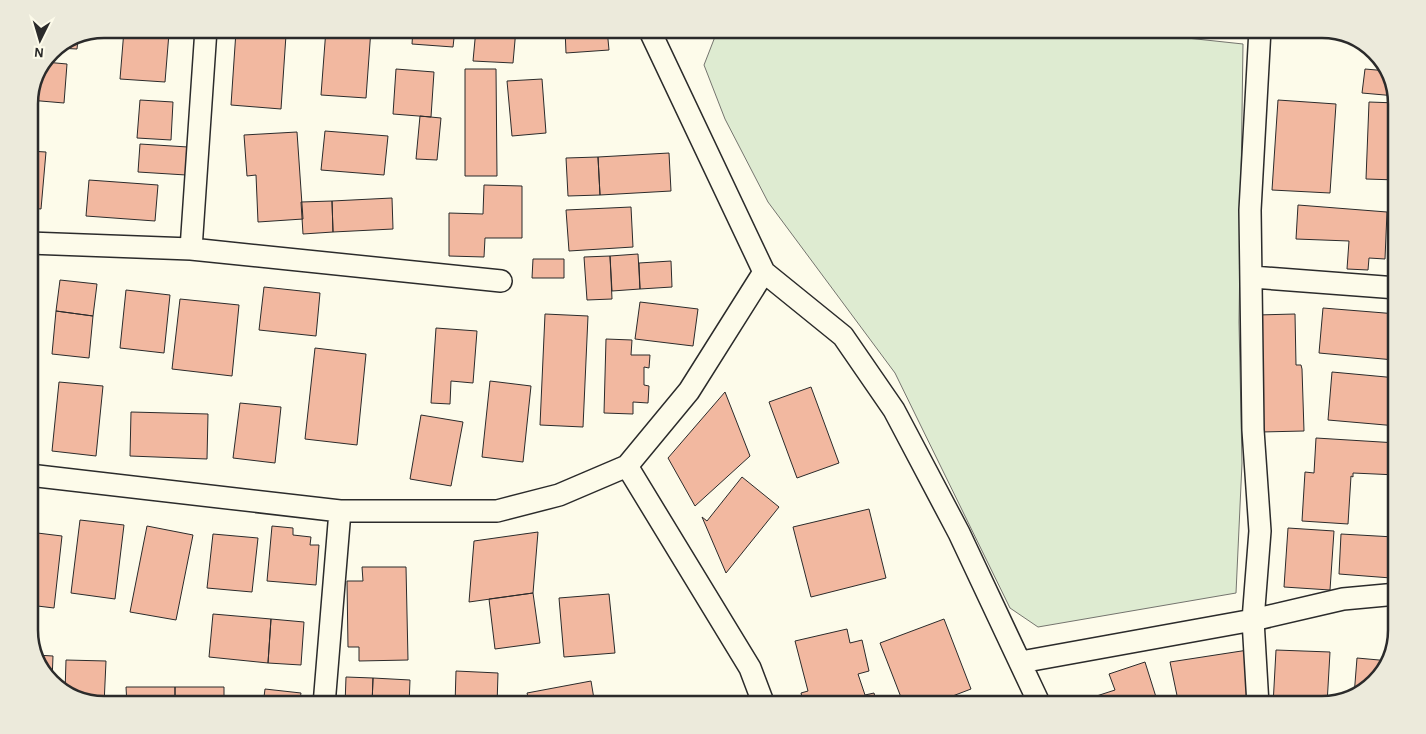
<svg xmlns="http://www.w3.org/2000/svg" width="1426" height="734" font-family="'Alegreya Sans',sans-serif">
<rect width="100%" height="100%" fill="#fdfbea"/>
<path fill="#deebd1" stroke="#74746e" d="M718 29H1103L1243 44 1239 322 1242 463 1236 593 1038 627 1010 608 895 373 768 202 725 119 704 65Z"/>
<path fill="#f2b8a0" stroke="#2b2b2b" d="M326 29H371L366 98 321 95Z
M413 29H455L453 47 412 44Z
M476 29H516L513 63 473 61Z
M565 29H607L609 50 566 53Z
M124 30 169 33 165 82 120 79Z
M236 31 286 35 281 109 231 105Z
M78 39 77 49 57 48Z
M45 62 67 64 64 103 29 100Z
M396 69 434 72 431 117 393 114Z
M465 69H496L497 176H465Z
M1365 69 1388 71 1396 96 1362 93Z
M542 79 546 133 512 136 507 81Z
M140 100 173 102 171 140 137 138Z
M1278 100 1336 104 1330 193 1272 190Z
M1369 102 1397 103V180L1366 179Z
M420 116 441 118 437 160 416 159Z
M325 131 388 136 384 175 321 170Z
M297 132 303 219 258 222 256 175 247 176 244 135Z
M140 144 188 147 186 175 138 172Z
M29 151 46 152 41 209 29 208Z
M669 153 671 191 600 195 598 157Z
M598 157 600 195 568 196 566 158Z
M89 180 158 185 155 221 86 216Z
M484 185 522 186V238H485L484 257 449 256V213L483 214Z
M392 198 393 229 333 232 332 201Z
M332 201 333 232 303 234 301 202Z
M1298 205 1387 212 1385 259 1369 258 1368 270 1347 269 1349 241 1296 239Z
M631 207 633 247 569 251 566 210Z
M638 254 640 289 612 291 610 256Z
M610 256 612 299 587 300 584 257Z
M533 259H564V278H532Z
M671 261 672 287 640 289 639 263Z
M60 280 97 284 93 316 56 311Z
M264 287 320 293 316 336 259 330Z
M126 290 170 295 164 353 120 348Z
M180 299 239 305 232 376 172 369Z
M640 302 698 309 693 346 635 339Z
M1323 308 1397 314 1394 360 1319 353Z
M56 311 93 316 89 358 52 354Z
M545 314 588 316 583 427 540 425Z
M1295 314 1296 365H1301L1302 369 1304 431 1261 432 1257 315Z
M436 328 477 331 473 383 451 381 450 404 431 403Z
M606 339 632 340 631 355H650L649 368 644 367V385L649 386 648 403 633 402V414L604 413Z
M315 348 366 354 357 445 305 439Z
M1332 372 1397 378V426L1328 420Z
M490 381 531 386 523 462 482 457Z
M59 382 103 386 96 456 52 451Z
M811 387 839 463 797 478 769 402Z
M725 392 750 456 695 506 668 458Z
M240 403 281 407 275 463 233 458Z
M131 412 208 414 207 459 130 456Z
M421 415 463 422 451 486 410 479Z
M1316 438 1397 443V475L1353 473V477L1351 476 1348 524 1302 521 1305 472 1314 473Z
M742 477 779 507 726 573 702 517 707 521Z
M869 509 886 578 811 597 793 527Z
M80 520 124 525 115 599 71 593Z
M147 526 193 535 176 620 130 612Z
M272 526 293 528V535L311 537 310 545H319L316 585 267 581Z
M1288 528 1334 531 1330 590 1284 587Z
M29 532 62 536 54 608 29 605Z
M538 532 533 593 469 602 474 541Z
M213 534 258 538 252 592 207 588Z
M1341 534 1394 537 1391 578 1339 574Z
M362 567H406L408 660 359 661V647H348L347 581H363Z
M533 593 540 643 495 649 489 599Z
M609 594 615 653 564 657 559 598Z
M213 614 271 619 268 663 209 657Z
M271 619 304 622 301 665 268 663Z
M944 619 971 689 929 705H904L880 643Z
M847 629 850 643 862 640 869 671 858 674 865 695 874 693 877 705H804L801 693 808 691 795 641Z
M1248 650 1250 705H1179L1170 662Z
M1276 650 1330 652 1327 704 1273 705Z
M36 655 53 656 52 681 41 672Z
M1357 658 1390 661 1364 693 1354 696Z
M66 660 106 661 104 705 70 697 65 693Z
M1145 662 1156 697 1151 698 1154 705H1076L1075 703 1115 690 1109 674Z
M456 671 498 673 497 705H455Z
M346 677 373 678 372 705H345Z
M373 678 410 680 409 705H372Z
M591 681 595 705H530L527 693Z
M126 687H175V705H127Z
M175 687H224V705H175Z
M265 689 301 693 299 705H263Z"/>
<g fill="none" stroke-linecap="round" stroke-linejoin="round">
<g stroke="#2b2b2b" stroke-width="24">
<path id="minor" d="M29 243 191 249 501 281
M191 249 206 29
M764 272 843 336 894 410 959 533 1040 705
M1252 277 1397 288
M627 466 750 668 764 705
M29 475 340 511
M1021 662 1253 620 1343 599 1397 594
M324 705 340 511H497L559 495 627 466 689 391 764 272 649 29
M1258 705 1253 620 1260 531 1253 430 1250 210 1260 29"/>
</g>
<use href="#minor" stroke="#fdfbea" stroke-width="21"/>
</g>
<path d="M0 0H1426V734H0ZM104 38H1322A66 66 0 0 1 1388 104V630A66 66 0 0 1 1322 696H104A66 66 0 0 1 38 630V104A66 66 0 0 1 104 38Z" fill="#eceadb" fill-rule="evenodd"/>
<path fill="none" stroke="#2b2b2b" stroke-width="2.5" d="M104 38H1322A66 66 0 0 1 1388 104V630A66 66 0 0 1 1322 696H104A66 66 0 0 1 38 630V104A66 66 0 0 1 104 38Z"/>
<g transform="translate(40 40) rotate(185)" stroke="#fdfbea" stroke-width="4" paint-order="stroke">
<path d="M0-4L9 19L0 12L-9 19Z" fill="#2b2b2b"/>
<text y="-8" font-size="14" font-weight="bold" text-anchor="middle" fill="#2b2b2b">N</text>
</g>
</svg>
